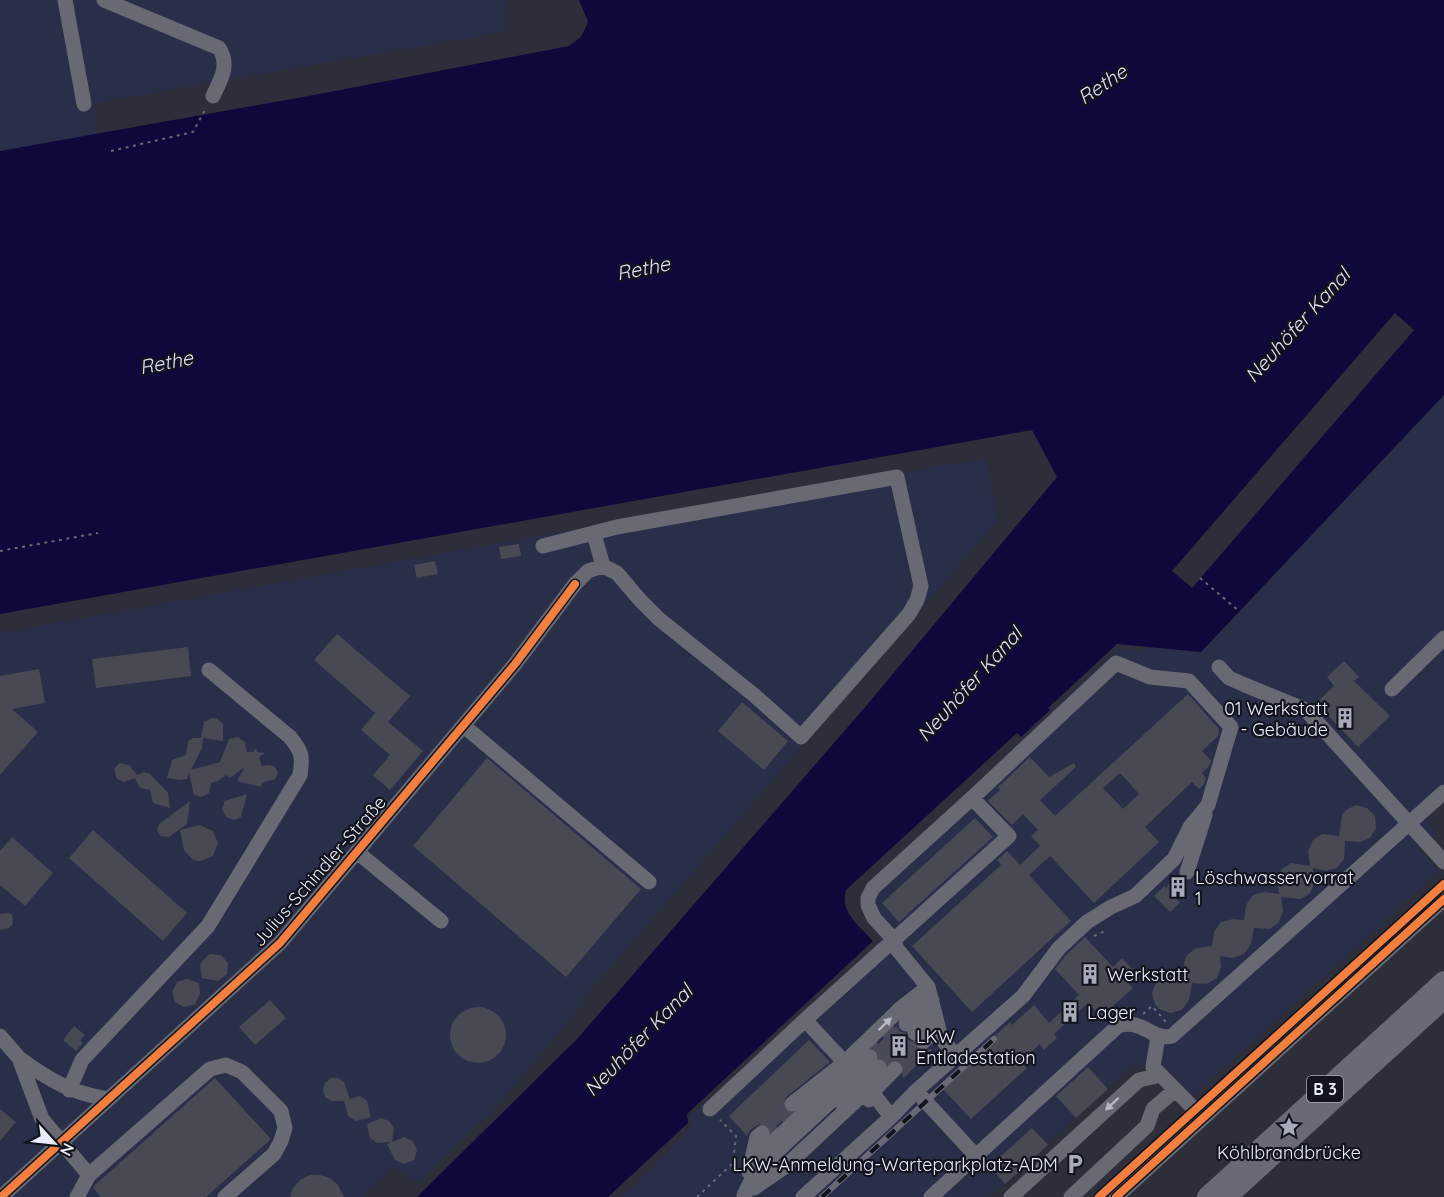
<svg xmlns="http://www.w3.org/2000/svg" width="1444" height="1197" font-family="Quicksand,sans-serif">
<rect width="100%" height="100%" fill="#2c2e3a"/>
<path fill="#2a2f49" d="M0 0H506L504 32 94 103 98 138 0 156Z
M1444 395V800L1425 820 1437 833 1419 849 1439 871 1193 1096 1167 1067 1132 1065 989 1197H622L692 1128 689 1117 880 941 881 935 862 911 860 902 862 891 867 885 1010 753 1009 751 1117 649 1144 651 1148 647 1201 652Z
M987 458 997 521 582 1000 584 1003 485 1120 480 1121 419 1182 394 1167 365 1193 367 1197H0V633L782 492Z"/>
<path fill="#0e093a" d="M579 0H1444V395L1201 652 1117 644 1048 708 1050 710 1021 737 1017 733 846 890C840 913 859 925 873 941L687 1114 688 1123 608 1197H417L578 1038 866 706 1057 477 1032 430 0 614V151L314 95 569 46 581 37 588 22Z"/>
<path fill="#2c2e3a" d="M1395 313 1414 330 1192 588 1172 571Z"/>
<path fill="#474953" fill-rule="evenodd" d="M519 544 521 556 501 559 499 547Z
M435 561 438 574 417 578 414 565Z
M337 634 410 696 388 722 423 751 390 790 373 775 390 755 361 730 375 713 314 660Z
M188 647 191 676 96 688 92 659Z
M1344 661 1359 677 1354 681 1390 716 1358 747 1316 703 1334 686 1327 677Z
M39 669 45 703 12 709 38 732 0 775V676Z
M1188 694 1219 729 1218 736 1202 751 1211 761 1209 766 1202 773 1206 778 1204 784 1199 789 1192 782 1145 827 1159 842 1094 903 1050 856 1029 875 1071 921 972 1012 912 946 1001 865 997 860 1007 851 1020 865 1040 846 1031 836 1038 830 1023 814 1012 825 988 801 1000 790 998 787 1030 757 1049 777 1074 763 1076 767 1040 800 1055 816ZM1120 773 1139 794 1123 809 1103 788Z
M742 702 788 741 764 770 718 731Z
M212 718H216L223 724V741L203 738 202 748 191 770 220 762 229 739 238 737 245 742 247 752H253L256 748 257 752 265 753 259 757 262 766 270 765 275 767 278 773 275 779 262 783 261 787 237 781 245 767 230 778 226 775 218 781 211 783 209 793 201 797 194 795 189 773 187 779 181 780 167 778 172 760 186 755 188 741 193 738H201L204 722Z
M487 758 641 889 566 977 413 846Z
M119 763 129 765 137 775 144 772 150 774 168 793 170 808 153 803 150 790 140 788 135 778 124 782 117 779 114 769Z
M247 794 241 817 234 820 226 817 222 809 225 801Z
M190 801 187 824 169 837 160 836 157 830 159 824Z
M1356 805 1367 808 1375 816 1376 828 1370 838 1360 842 1345 841 1344 859 1337 868 1326 871 1313 868 1315 882 1310 893 1301 899 1281 897 1283 911 1279 922 1270 929 1254 928 1251 944 1244 954 1233 958 1220 956 1221 967 1217 978 1207 984 1192 983 1189 1000 1182 1010 1170 1013 1159 1009 1155 1004 1152 993 1156 982 1166 975 1182 976 1185 959 1188 954 1197 948 1212 946 1214 932 1221 922 1233 919 1244 920 1246 905 1253 895 1264 892 1279 894 1277 881 1281 870 1291 863 1310 866 1308 851 1313 840 1322 834 1339 836 1342 815 1346 810Z
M975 818 993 837 899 922 882 903Z
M200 825 213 831 218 843 213 856 200 861 193 860 184 850 180 830Z
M93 830 187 913 163 941 69 858Z
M12 837 53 873 25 906 0 885V851Z
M1177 877 1186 881 1187 888 1184 892 1175 897 1180 903 1170 912 1154 896 1164 886 1166 888 1173 878Z
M6 913 12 914 13 924 9 928 0 930V914Z
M1085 937 1113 967 1122 958 1134 971 1125 980 1133 988 1101 1017 1088 1003 1054 1034 1057 1038 1044 1050 1040 1044 1021 1061 1027 1068 971 1119 940 1086 1010 1022 1012 1025 1034 1005 1049 1023 1079 995 1055 969 1066 955Z
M210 954 221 955 228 963 227 974 218 981 202 978 200 966 202 961Z
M187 979 199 983 200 994 195 1004 184 1007 175 1002 172 992 177 982Z
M270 1000 286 1018 255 1045 239 1027Z
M450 1035a28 28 0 1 1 56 0a28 28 0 1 1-56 0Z
M74 1026 85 1035 80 1040 83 1043 76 1051 63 1040Z
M897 1026 899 1031 906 1033 909 1040 914 1042 917 1049 921 1052 930 1049 932 1050 904 1078 902 1076 904 1067 901 1062 893 1060 887 1063 879 1058 878 1051 874 1048Z
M809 1040 830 1062 786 1097 783 1106 790 1113 771 1131 766 1124H760L751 1129 747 1136 729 1116Z
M1088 1067 1108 1089 1076 1118 1056 1096Z
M215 1078 271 1139 206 1197H101L93 1188 95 1185Z
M331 1078H338L344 1082 350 1099 360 1096 367 1101 371 1117 356 1121 348 1116 344 1101H331L325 1097 323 1090 325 1083Z
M0 1109 16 1122 0 1141Z
M381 1118 389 1121 394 1128 392 1142 404 1137 413 1141 417 1150 414 1160 404 1164 395 1160 387 1144 391 1142 377 1143 370 1138 367 1124Z
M1032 1128 1048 1145 1005 1184 990 1166Z
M310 1175H320L330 1178 338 1185 344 1197H290L293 1188 300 1180Z"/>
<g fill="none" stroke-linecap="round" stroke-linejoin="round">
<path stroke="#484b57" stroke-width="15" stroke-dasharray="15 8" stroke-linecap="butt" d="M870 1057 906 1024
M879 1067 915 1033
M895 1069 923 1042
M762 1133 792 1104"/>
<path stroke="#686972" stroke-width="2" stroke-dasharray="3 4.5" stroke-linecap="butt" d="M111 151 193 132 206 108
M0 551 98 533
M1200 578 1239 611
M1094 936 1107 930
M1143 1014 1152 1006 1166 1022
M697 1197 733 1163 736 1136 720 1120"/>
<path stroke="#676973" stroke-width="15" d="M65 0 84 104
M104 0 219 48C230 65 221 79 213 96
M594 534 603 566
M1219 667 1229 678 1245 685 1306 710 1444 862
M1392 689 1444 638
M464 726 649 882
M357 852 441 921
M1187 872 1205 815
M906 1024 932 1000
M915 1033 935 1013
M0 1036 19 1058 42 1119 89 1175
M1158 1036 1153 1067 1203 1118
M923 1042 938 1027
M19 1058C49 1080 71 1093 108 1099
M853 1072 847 1086 774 1154 744 1195 768 1147 838 1081 853 1072 870 1057
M69 1090 82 1060 208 926 300 775C303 756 302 752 290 737L209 670
M916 1091 976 1156
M869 1100 872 1092 895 1069
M842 1103 879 1067
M792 1104 844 1063 900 1009 928 987
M710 1109 805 1020 1009 836 972 798
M891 1117 916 1091 1023 996 1059 948 1087 922 1111 907 1135 896 1174 859 1190 827 1208 805 1231 727 1189 681 1150 677 1116 663 972 798 873 888 868 898V905L874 918 894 940 897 949 928 987 941 1038 956 1056
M749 1172 757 1137 762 1133
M754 1188 786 1166 862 1095 872 1092
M1 1197 280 943 515 664 575 584 588 571 603 566 617 573 640 600 659 619 754 695 801 737 909 614 917 600 921 586 897 477 617 527 543 546
M77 1197 89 1175 210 1069 226 1065 242 1072 281 1111 285 1128 281 1141 274 1154 225 1197
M803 1197 891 1117 872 1092 805 1020
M931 1197 1118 1026C1143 1018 1152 1041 1172 1036L1444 792
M1011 1197 1139 1080 1161 1075
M1071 1197 1147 1126 1153 1109 1175 1090
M1116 1197 1444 899"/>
<path stroke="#686a76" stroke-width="20" d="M1207 1197 1444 981
M1227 1197 1444 999"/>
<g stroke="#696a75" stroke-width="6">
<path id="rail" d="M822 1197 994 1039"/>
</g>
<use href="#rail" stroke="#11131d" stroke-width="4" stroke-dasharray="11" stroke-linecap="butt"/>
<g stroke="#11131d" stroke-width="11">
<path id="cycleway" d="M1 1197 280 943 515 664 575 584
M1099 1197 1444 884
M1116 1197 1444 899"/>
</g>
<use href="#cycleway" stroke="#f27e40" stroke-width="8"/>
</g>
<defs><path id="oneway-solid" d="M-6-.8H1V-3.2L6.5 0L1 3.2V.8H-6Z" transform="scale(1.5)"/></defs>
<g fill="#b5b8c5">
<use href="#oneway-solid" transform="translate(885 1024) rotate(-44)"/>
<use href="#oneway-solid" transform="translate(1112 1104) rotate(137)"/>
</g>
<defs>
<g id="building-bare" transform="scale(1.62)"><path d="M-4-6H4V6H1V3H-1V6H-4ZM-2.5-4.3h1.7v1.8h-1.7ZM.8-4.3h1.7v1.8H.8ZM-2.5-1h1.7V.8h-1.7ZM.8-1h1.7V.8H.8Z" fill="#a7aab8" stroke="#11131d" stroke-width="2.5" paint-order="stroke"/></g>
<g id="sight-bare" transform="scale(1.62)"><path d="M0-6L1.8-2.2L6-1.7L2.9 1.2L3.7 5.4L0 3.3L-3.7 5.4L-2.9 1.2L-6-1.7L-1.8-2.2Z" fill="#a7aab8" stroke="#11131d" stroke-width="2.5" paint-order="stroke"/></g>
<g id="parking-bare" transform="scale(1.62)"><path d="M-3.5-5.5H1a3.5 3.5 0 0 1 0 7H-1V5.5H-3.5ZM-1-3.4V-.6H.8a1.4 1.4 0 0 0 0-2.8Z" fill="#a7aab8" stroke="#11131d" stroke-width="2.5" paint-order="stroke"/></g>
</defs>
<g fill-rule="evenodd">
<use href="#building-bare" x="1345" y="718"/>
<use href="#building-bare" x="1178" y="887"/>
<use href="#building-bare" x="1090" y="974"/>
<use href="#building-bare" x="1070" y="1012"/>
<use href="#building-bare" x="899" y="1046"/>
<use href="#sight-bare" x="1289" y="1127"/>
<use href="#parking-bare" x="1075" y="1164"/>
</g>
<g text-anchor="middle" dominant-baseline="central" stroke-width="4.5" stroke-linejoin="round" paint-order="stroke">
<rect fill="#11131d" stroke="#a8acb9" stroke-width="1.5" x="1307" y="1076" width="36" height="26" rx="4.5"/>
<g font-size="16" font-weight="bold" fill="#e9edfc">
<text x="1325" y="1089">B 3</text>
</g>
<g font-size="18" fill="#e9edfc" stroke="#11131d" text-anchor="start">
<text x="1328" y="708" text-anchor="end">01 Werkstatt<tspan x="1328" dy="21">- Gebäude</tspan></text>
<text x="1195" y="877">Löschwasservorrat<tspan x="1195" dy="21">1</tspan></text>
<text x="1107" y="974">Werkstatt</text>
<text x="1087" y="1012">Lager</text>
<text x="916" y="1036">LKW<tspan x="916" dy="21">Entladestation</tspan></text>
<text x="1289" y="1152" text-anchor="middle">Köhlbrandbrücke</text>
<text x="1058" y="1164" text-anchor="end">LKW-Anmeldung-Warteparkplatz-ADM</text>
</g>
<g font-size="18" fill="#e9edfc" stroke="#11131d">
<text transform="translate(319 871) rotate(-49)">Julius-Schindler-Straße</text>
</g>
<g font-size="20" font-style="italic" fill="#dfe2f5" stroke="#11131d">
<text transform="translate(1102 84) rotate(-34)">Rethe</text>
<text transform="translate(643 268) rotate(-11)">Rethe</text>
<text transform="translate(1297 325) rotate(-48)">Neuhöfer Kanal</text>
<text transform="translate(166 362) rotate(-11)">Rethe</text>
<text transform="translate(969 684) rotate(-48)">Neuhöfer Kanal</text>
<text transform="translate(638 1040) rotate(-46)">Neuhöfer Kanal</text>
</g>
</g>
<g transform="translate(54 1143) rotate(117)" stroke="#11131d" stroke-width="4.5" paint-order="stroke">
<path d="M0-4.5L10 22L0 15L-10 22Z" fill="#e9edfc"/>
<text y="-9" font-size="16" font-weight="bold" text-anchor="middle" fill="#e9edfc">N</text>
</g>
</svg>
